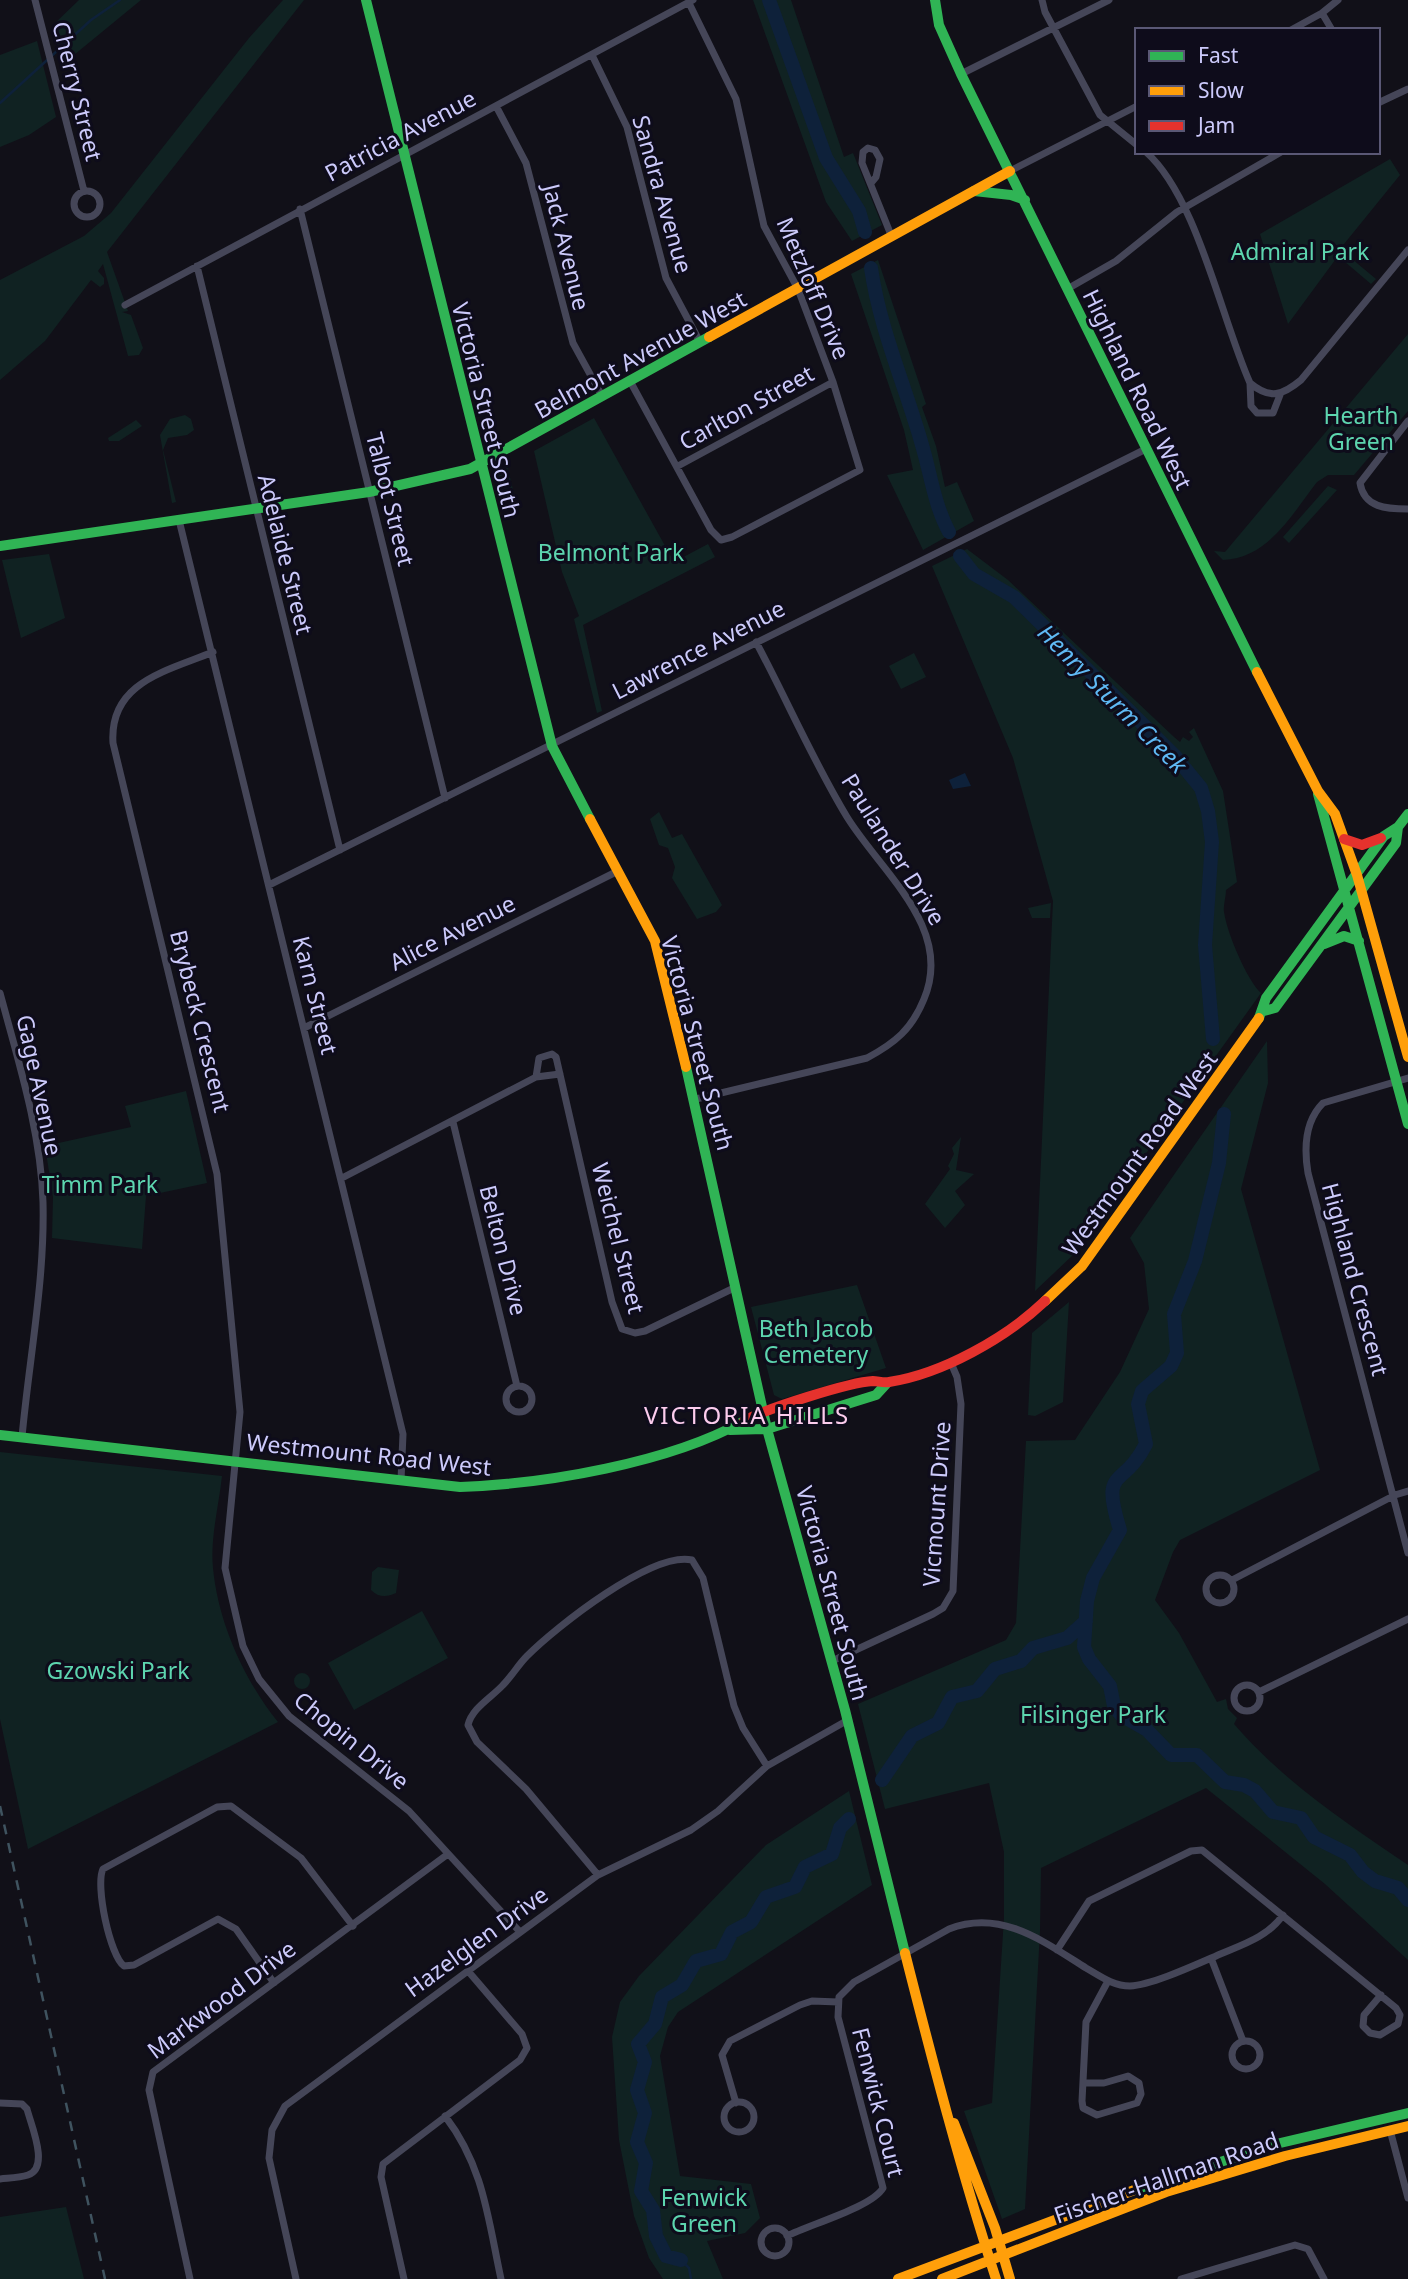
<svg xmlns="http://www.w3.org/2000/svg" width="1408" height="2279" font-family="'Noto Sans',sans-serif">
<rect width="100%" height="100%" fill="#111018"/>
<path fill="#102222" d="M79 0H141L63 64 52 26Z
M283 0H304L107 252 128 311 122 312 131 315 143 348 139 355 128 356 103 264 98 271 104 278V284L100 287 91 280 45 341 0 380V280L84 236 111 213 249 38Z
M753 0H791L844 157 853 153 882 225 852 241 826 202Z
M37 41 56 117 29 135 0 147V55Z
M1390 159 1400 175 1340 249 1376 279 1371 284 1338 256 1288 324 1260 234Z
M878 260 926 404 922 407 936 446 945 487 957 482 974 521 923 550 887 475 913 470 904 430 851 274Z
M1408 334V411L1354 475H1328L1317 482C1292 514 1269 558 1223 560L1214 551 1225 552Z
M185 415 191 419 194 430 187 435 168 438 163 450 176 502 172 503 160 435 170 419Z
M594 418 674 562 708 544 715 557 583 625 602 711 597 713 574 619 579 616 562 572 534 451Z
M136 420 142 426 119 441H109L108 438Z
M507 465 514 494 499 498 495 472Z
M1328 486 1337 490 1289 543 1283 537Z
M967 549 1008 580 1174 737 1180 742 1183 737 1189 741 1193 737 1189 732 1194 728 1223 791 1237 882 1226 890C1226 897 1223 906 1224 912 1227 933 1247 980 1261 993L1074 1254 1035 1291 1053 901 1013 758 932 566Z
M49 554 65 618 21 638 2 560Z
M914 653 926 677 901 689 889 666Z
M659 812 672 838 682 834 722 905 716 912 697 919 672 878 675 867 668 848 659 845 650 819Z
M1051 903 1050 918H1032L1028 908Z
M1267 1041 1268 1083 1241 1189 1320 1470 1180 1540 1173 1552 1155 1600 1179 1633 1217 1702 1226 1699 1228 1709 1237 1718 1234 1724C1284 1782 1345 1822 1408 1865V1960L1325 1884 1206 1788 1041 1868 1040 1931 1025 2209 1002 2219 964 2111 992 2103 1004 1918V1852L989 1783 885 1809 858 1704 1006 1640 1016 1623 1026 1441 1075 1440 1120 1372 1149 1309 1144 1263 1130 1238Z
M186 1091 207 1183 146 1196 142 1249 52 1238 53 1197 45 1146 131 1127 125 1106Z
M961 1137 956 1170 974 1174 955 1191 965 1205 945 1228 925 1204 950 1169 948 1166 954 1154 952 1148Z
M857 1285 886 1368 782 1399 774 1395 751 1307Z
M1069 1302 1063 1402 1035 1416 1028 1415 1032 1333Z
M0 1452 222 1476C219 1505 210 1538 213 1568 218 1622 244 1680 278 1722L28 1849 0 1719Z
M378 1567 399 1570 396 1593C387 1597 379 1598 371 1590L372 1572Z
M422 1611 448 1658 354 1710 328 1663Z
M294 1681a8 8 0 1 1 16 0a8 8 0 1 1-16 0Z
M849 1791 872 1885 678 2012 668 2027 660 2056 680 2176 751 2184 760 2218 745 2233 707 2241 723 2279H663L649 2258 634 2216 619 2140 612 2037 620 2002 639 1976 766 1845Z
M66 2207 84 2279H0V2217Z"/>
<path fill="#0e213a" d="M965 773 971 786 953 789 949 780Z"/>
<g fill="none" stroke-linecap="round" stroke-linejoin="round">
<path stroke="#0e213a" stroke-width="2.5" d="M0 103 91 20 120 0
M681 2260 689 2268 691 2279"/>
<path stroke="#0e213a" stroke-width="14" d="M769 0 826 158 859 211 865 232
M871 268C880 330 905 385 922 445 931 475 934 504 949 532
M960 556 974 574 1014 597 1175 756 1201 788 1208 811 1212 842 1205 945 1213 1039
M1224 1114 1219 1163 1195 1261 1174 1314 1177 1353 1171 1366 1142 1391 1138 1404 1146 1444C1123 1490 1100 1465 1120 1530L1093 1578 1087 1601 1084 1647 1089 1659 1110 1686 1114 1706 1121 1715 1147 1730 1171 1755H1197L1225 1782 1244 1785 1255 1791 1273 1812 1301 1818 1314 1837 1350 1855 1363 1872 1375 1881 1398 1888 1408 1900
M882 1780 912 1736 938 1723 952 1697 977 1691 995 1669 1021 1661 1033 1648 1067 1638 1086 1621
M681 2260 666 2256 656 2236 653 2210 641 2191 646 2163 637 2142 645 2113 637 2090 645 2062 638 2044 655 2024 662 1997 682 1985 696 1961 721 1954 732 1932 751 1922 766 1897 795 1887 805 1867 832 1854 840 1828 849 1819"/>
<path stroke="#454658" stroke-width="7" d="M35 0 84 191
M1042 0 1045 12 1100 115 1137 145
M1322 13 1332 30
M1291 30 1322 13 1338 0
M592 55 627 127 666 278 700 342
M961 74 1109 0
M1378 103 1408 89
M496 106 526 163 573 343 602 396
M1146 152C1197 197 1221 318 1250 383 1270 400 1283 395 1301 380L1408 250
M1010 171 1137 106
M871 183 876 177 880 159 875 150 868 148 863 152 862 163 891 235
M74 204a13 13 0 1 1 26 0a13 13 0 1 1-26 0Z
M300 209 445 798
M197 266 340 850
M1069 288 1116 261 1177 212 1281 152
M125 305 693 0
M630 381 711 530 721 540 732 537 860 470 833 382 798 289 764 226 736 99 689 3
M1250 383 1251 406 1257 413H1273L1280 395
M1408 421 1360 483C1364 508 1387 509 1408 509
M678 466 833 382
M179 520 403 1434 401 1480
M213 652C167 671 109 682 113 743L217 1174 240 1412 225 1568 243 1646 259 1679 289 1716 409 1811 520 1932
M269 885 1146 449
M0 993C18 1060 41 1132 43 1202 45 1280 29 1360 22 1437
M304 1028 618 871
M536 1077 539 1058 552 1054 556 1057 612 1302 622 1329 635 1333 645 1331 736 1287
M1408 1078 1323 1103C1305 1121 1304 1149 1308 1173L1408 1553
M696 1099 867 1058C895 1043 912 1029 924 999 954 928 881 872 847 817 813 761 787 700 756 642
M453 1122 517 1386
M342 1178 536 1077 560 1074
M506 1399a13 13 0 1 1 26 0a13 13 0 1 1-26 0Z
M1206 1589a14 14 0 1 1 28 0a14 14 0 1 1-28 0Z
M1232 1580 1395 1495 1408 1491
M832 1661 933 1614 943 1608 953 1591 961 1404 957 1377 951 1363
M1234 1698a13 13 0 1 1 26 0a13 13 0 1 1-26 0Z
M1259 1692 1408 1619
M598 1875 526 1789 477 1742 468 1725C472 1708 491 1698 503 1685 512 1676 518 1665 527 1656 556 1627 652 1551 692 1560L703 1578 734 1706 743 1728 767 1766
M1057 1950 1089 1901 1191 1851 1202 1850 1396 2008 1400 2015 1398 2024 1380 2035 1370 2033 1363 2026 1364 2015 1381 1995
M1211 1958 1243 2041
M274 1983 236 1929 218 1919 134 1965 124 1966C110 1956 95 1885 103 1869L217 1807 231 1806 301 1858 353 1926
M1232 2055a14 14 0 1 1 28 0a14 14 0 1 1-28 0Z
M1083 2083H1104L1128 2076 1139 2083 1141 2094 1137 2103 1097 2115 1083 2108 1082 2101 1086 2022 1108 1981
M724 2117a15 15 0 1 1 30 0a15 15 0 1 1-30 0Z
M0 2103 22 2104 27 2109C31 2125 50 2168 28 2175 19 2178 9 2178 0 2179
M736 2103 722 2055 730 2041 800 2005 812 2001 838 2002
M445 2116C484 2167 488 2219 501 2279
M1390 2130 1408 2198
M761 2242a14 14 0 1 1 28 0a14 14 0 1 1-28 0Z
M787 2236C811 2224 872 2207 883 2188L838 2017 839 1997 854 1982 949 1929C1001 1909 1043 1941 1086 1968 1100 1976 1113 1986 1130 1986 1152 1985 1195 1965 1216 1956 1241 1945 1267 1938 1283 1915
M190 2279 149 2090 153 2072 448 1854
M296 2279 269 2158 272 2130 285 2106 598 1875 691 1830 718 1811 767 1766 848 1720
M404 2279 381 2177 383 2164 520 2060 527 2048 522 2034 468 1971
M1181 2279 1295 2245 1308 2249 1324 2279"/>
<path stroke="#30b455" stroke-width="10" d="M366 0 552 746 590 819
M935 0 939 25 961 74 1257 672
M974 191 1011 195 1025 200
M0 546 369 492 470 469 709 337
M1318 794 1408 1124
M1324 944 1344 936 1359 941
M1264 1011 1275 1008 1396 843 1398 827
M1259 1018 1266 998 1384 836 1398 827 1408 814
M686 1067 767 1429 845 1710 905 1953
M730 1430 767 1429 876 1395 887 1383
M0 1435 460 1487C545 1484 669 1463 744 1421
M1137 2189 1276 2144 1408 2113"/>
<path stroke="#ff9f0a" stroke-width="10" d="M709 337 1010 171
M1257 672 1318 791 1335 814 1357 875 1408 1057
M590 819 655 941 686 1067
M1045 1301 1082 1266 1259 1018
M905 1953C933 2063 961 2171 996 2279
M954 2123 995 2228 1010 2279
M898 2279 1137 2189
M942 2279 1166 2192 1285 2156 1408 2126"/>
<path stroke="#e5322d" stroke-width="10" d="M1344 839 1362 845 1381 838
M744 1421C765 1409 850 1382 873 1381 878 1381 883 1383 889 1382 942 1374 1006 1338 1045 1301"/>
<path stroke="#3f535f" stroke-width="2.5" stroke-dasharray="10 9" stroke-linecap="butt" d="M0 1806 105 2279"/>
</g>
<g text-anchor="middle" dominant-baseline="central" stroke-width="6" stroke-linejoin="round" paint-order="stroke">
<g font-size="23" fill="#cccafb" stroke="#0e0c1b">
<text transform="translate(78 91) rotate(76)">Cherry Street</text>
<text transform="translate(400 135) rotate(-28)">Patricia Avenue</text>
<text transform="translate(663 194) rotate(74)">Sandra Avenue</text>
<text transform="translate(567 247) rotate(76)">Jack Avenue</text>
<text transform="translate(814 288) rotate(67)">Metzloff Drive</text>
<text transform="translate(640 354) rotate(-29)">Belmont Avenue West</text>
<text transform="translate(1138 389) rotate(64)">Highland Road West</text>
<text transform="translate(746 407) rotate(-29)">Carlton Street</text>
<text transform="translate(487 410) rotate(76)">Victoria Street South</text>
<text transform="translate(391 499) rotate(76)">Talbot Street</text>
<text transform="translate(286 554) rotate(76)">Adelaide Street</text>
<text transform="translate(698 649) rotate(-27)">Lawrence Avenue</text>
<text transform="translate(894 849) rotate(58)">Paulander Drive</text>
<text transform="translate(452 932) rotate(-27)">Alice Avenue</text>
<text transform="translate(316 995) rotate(76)">Karn Street</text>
<text transform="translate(201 1021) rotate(76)">Brybeck Crescent</text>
<text transform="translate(698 1043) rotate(75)">Victoria Street South</text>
<text transform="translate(40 1085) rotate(78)">Gage Avenue</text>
<text transform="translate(1139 1153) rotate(-54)">Westmount Road West</text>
<text transform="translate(619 1238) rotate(76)">Weichel Street</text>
<text transform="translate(504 1250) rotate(76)">Belton Drive</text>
<text transform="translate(1356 1279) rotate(75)">Highland Crescent</text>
<text transform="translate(369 1454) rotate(6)">Westmount Road West</text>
<text transform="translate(936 1504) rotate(-86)">Vicmount Drive</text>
<text transform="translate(833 1593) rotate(75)">Victoria Street South</text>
<text transform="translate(352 1740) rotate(39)">Chopin Drive</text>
<text transform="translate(476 1941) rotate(-36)">Hazelglen Drive</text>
<text transform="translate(221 1999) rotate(-37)">Markwood Drive</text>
<text transform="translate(879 2102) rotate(76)">Fenwick Court</text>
<text transform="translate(1166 2177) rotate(-19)">Fischer-Hallman Road</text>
</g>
<g font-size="23" fill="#5dd5af" stroke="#0e0c1b">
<text x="1300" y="251">Admiral Park</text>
<text x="1361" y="415">Hearth<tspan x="1361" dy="26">Green</tspan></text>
<text x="611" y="552">Belmont Park</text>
<text x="100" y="1184">Timm Park</text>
<text x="816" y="1328">Beth Jacob<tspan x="816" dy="26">Cemetery</tspan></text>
<text x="118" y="1670">Gzowski Park</text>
<text x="1093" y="1714">Filsinger Park</text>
<text x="704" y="2197">Fenwick<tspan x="704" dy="26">Green</tspan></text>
</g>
<g font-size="24" font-style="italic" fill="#5fb9f4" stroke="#0e0c1b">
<text transform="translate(1113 698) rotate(45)">Henry Sturm Creek</text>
</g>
<g font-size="24" letter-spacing="2" fill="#fccced" stroke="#0e0c1b">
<text x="747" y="1414">VICTORIA HILLS</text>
</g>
</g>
<rect x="1135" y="28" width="245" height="126" fill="#0e0c1b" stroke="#5a5875" stroke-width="2"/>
<rect x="1149" y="51" width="35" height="10" fill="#30b455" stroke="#5a5875" stroke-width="2"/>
<text x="1198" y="63" font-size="21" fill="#cccafb">Fast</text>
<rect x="1149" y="86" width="35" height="10" fill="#ff9f0a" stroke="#5a5875" stroke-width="2"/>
<text x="1198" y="98" font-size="21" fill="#cccafb">Slow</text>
<rect x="1149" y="121" width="35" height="10" fill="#e5322d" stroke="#5a5875" stroke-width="2"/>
<text x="1198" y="133" font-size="21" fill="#cccafb">Jam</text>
</svg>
